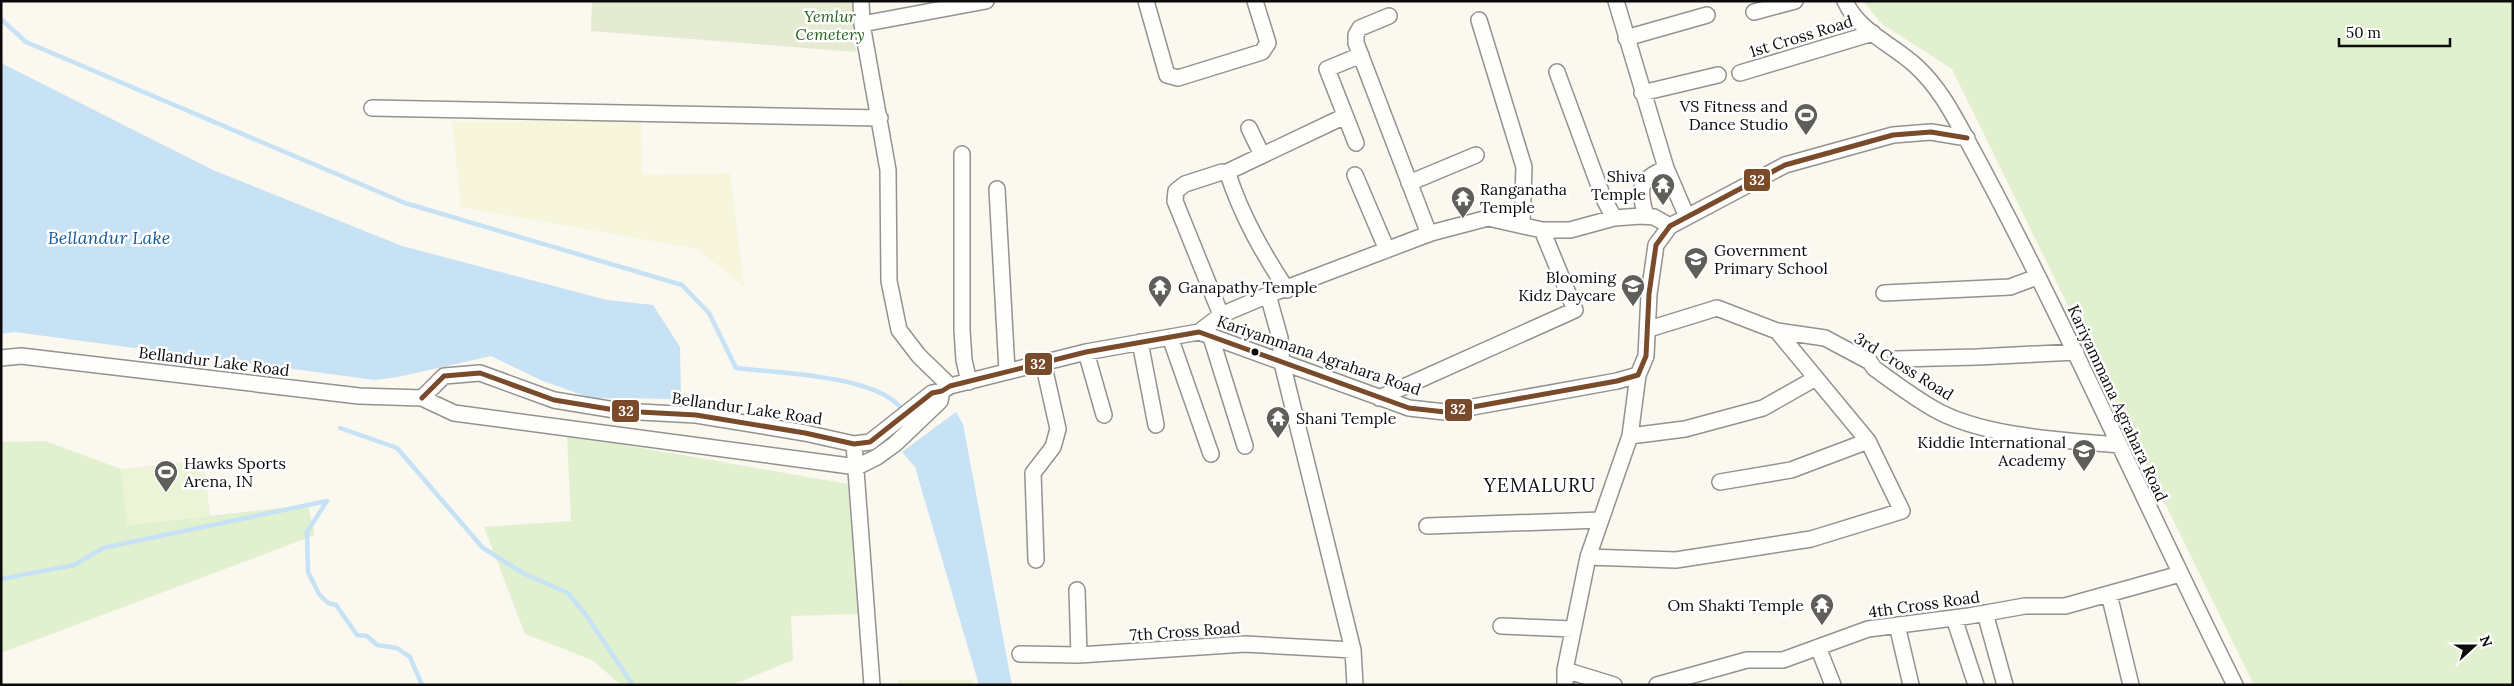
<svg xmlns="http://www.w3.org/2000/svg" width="2514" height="686" font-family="Lora,serif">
<rect width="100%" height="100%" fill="#faf8ef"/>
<path fill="#f7f5db" d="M452 121H641L642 175 730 173 744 287 698 249 461 207Z"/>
<path fill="#e1f0cf" d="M1863 1H2513V685H2254L1952 69 1882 24Z
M567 435 848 484 858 614 791 616 793 660 732 685H621L592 660 525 634 484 527 571 521Z
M45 441 121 469 128 525 308 505 315 535 1 653V442Z"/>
<path fill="#e5ebd3" d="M592 1H852L856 52 591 31Z"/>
<path fill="#ecf4d8" d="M204 460 210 516 127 525 121 469Z
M898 680H972V685H898Z"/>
<path fill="#c6e2f4" d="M1 63 213 170 402 246 607 300 653 305 680 347 681 399 591 398 543 381 491 356 398 377 375 380 15 332 1 334Z
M956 412 963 424 1012 685H979L915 467 902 452Z"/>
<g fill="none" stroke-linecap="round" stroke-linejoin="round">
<path stroke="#c6e2f4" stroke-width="4.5" d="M1 19 26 42 405 203 682 285 709 313 736 368C777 373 882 375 904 412
M340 428 397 448 483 548 523 573 568 593 586 615 633 685
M327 501 307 532 308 572 319 594 328 603 336 605 357 635 367 636 377 645 397 648 410 657 422 685
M1 579 74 565 103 548 327 501"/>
<g stroke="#93928e" stroke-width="18">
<path id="minor" d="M861 1 862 24 888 170 889 281 899 330 919 356 950 386
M1146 1 1167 75 1178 78 1262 52 1268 43 1255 1
M1616 1 1666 168 1687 217
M1845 1C1858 31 1892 44 1916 66 1938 86 1952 112 1966 138 2063 316 2144 503 2235 685
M1754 12 1795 1
M1389 16 1360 28 1356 35V43L1429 234
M1479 20 1524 167 1522 224
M862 24 986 1
M1626 38 1707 15
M1557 72 1603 197 1614 218
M1740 73 1873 33
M1642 93 1718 75
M372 108 880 118
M1249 128 1262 155
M1356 143 1327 69 1361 55
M962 154V330L964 360 969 382
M1225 173 1345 116
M1355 175 1387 250
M1409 183 1476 155
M997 189 1007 371
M1646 216C1638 187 1638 181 1666 168
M1884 293 2010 287 2037 277
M1268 295 1280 338 1282 363 1353 650 1355 685
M1221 315 1175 201 1176 191 1185 184 1222 172 1228 174C1242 217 1263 253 1287 290
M1649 329 1717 308 1777 331 1825 338 1870 362 1874 368C1893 382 1913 397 1934 409 1983 437 2063 440 2118 445
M1199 332 1221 315 1268 295 1431 233 1488 218 1542 230H1570L1614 218 1641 216 1654 217 1670 226
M1210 334 1245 446
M1170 337 1211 454
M1140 342 1156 425
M1086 352 1104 415
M1 358 21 356 359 396 422 398 454 413 857 467 877 457 895 444 940 401 942 391
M1896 359 1977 357 2076 352
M422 398 444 376 480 373 554 400 621 411 696 415 805 433 854 444 870 442 932 393 942 391 950 386 1086 352 1199 332 1409 408 1445 412 1617 381 1638 375 1646 356 1649 294 1656 245 1670 226 1785 165 1893 135 1931 132 1967 138
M1379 398 1575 310 1542 230
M1630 436 1685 429 1763 408 1816 378
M854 444 872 685
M1720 482 1791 470 1868 441
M1427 526 1601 520
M1588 557 1676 560 1811 539 1902 511 1868 441 1777 331
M1036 560 1033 473 1053 447 1058 429 1043 362
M1077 590 1079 655
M2109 594 2131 685
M1985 613 2005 685
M1954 618 1976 685
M1897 625 1911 685
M1501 626 1573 629
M1818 647 1833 685
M1020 654 1079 655 1245 644 1353 650
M1565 670 1614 685
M1565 685V670L1588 557 1630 436 1638 375
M1657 685 1747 660H1783L1868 629 1969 616 2025 606H2065L2180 574"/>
</g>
<use href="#minor" stroke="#fefefd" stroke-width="15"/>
<g stroke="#fff" stroke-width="9">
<path id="bus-1" d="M422 398 444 376 480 373 554 400 621 411 696 415 805 433 854 444 870 442 932 393 942 391 950 386 1086 352 1199 332 1409 408 1445 412 1617 381 1638 375 1646 356 1649 294 1656 245 1670 226 1785 165 1893 135 1931 132 1967 138"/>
</g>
<use href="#bus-1" stroke="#7a4b2a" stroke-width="5"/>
</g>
<defs>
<g id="stadium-pin" transform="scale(1.25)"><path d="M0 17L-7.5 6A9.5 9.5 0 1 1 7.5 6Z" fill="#5f5e5b" stroke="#fff"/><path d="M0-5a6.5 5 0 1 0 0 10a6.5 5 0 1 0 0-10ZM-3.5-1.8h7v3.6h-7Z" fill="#fff"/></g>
<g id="temple-pin" transform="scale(1.25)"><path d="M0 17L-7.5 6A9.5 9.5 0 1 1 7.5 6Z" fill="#5f5e5b" stroke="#fff"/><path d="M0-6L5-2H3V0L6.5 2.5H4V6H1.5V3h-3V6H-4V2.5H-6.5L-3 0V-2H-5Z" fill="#fff"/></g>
<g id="school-pin" transform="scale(1.25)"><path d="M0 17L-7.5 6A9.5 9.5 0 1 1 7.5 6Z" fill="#5f5e5b" stroke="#fff"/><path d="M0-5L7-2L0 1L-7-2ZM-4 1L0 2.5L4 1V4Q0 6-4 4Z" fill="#fff"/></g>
</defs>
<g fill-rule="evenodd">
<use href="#stadium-pin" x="1806" y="115"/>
<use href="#temple-pin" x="1663" y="185"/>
<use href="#temple-pin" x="1463" y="198"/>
<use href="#school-pin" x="1696" y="259"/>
<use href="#school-pin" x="1633" y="286"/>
<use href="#temple-pin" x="1160" y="287"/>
<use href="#temple-pin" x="1278" y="418"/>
<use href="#school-pin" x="2084" y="451"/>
<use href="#stadium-pin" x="166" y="472"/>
<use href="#temple-pin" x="1822" y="605"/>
</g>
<circle fill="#0b0b0b" stroke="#fff" stroke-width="2" cx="1255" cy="352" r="4.5"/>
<g text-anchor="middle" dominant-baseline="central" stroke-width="5" stroke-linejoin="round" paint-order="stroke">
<g font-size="16" font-style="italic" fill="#28631c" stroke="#fff">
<text x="830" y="16">Yemlur<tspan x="830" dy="18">Cemetery</tspan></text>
</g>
<g font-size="16" fill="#0b0b0b" stroke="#fff">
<text transform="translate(1801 36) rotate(-17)">1st Cross Road</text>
<text transform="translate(1319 355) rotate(19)">Kariyammana Agrahara Road</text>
<text transform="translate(214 361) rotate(7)">Bellandur Lake Road</text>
<text transform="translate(1904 366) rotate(32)">3rd Cross Road</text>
<text transform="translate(2118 403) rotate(65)">Kariyammana Agrahara Road</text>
<text transform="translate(747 408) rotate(8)">Bellandur Lake Road</text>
<text transform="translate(1924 604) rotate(-8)">4th Cross Road</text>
<text transform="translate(1185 631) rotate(-4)">7th Cross Road</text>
</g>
<g font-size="16" fill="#0b0b0b" stroke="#fff" text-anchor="end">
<text x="1788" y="106">VS Fitness and<tspan x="1788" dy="18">Dance Studio</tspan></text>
<text x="1646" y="176">Shiva<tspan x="1646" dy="18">Temple</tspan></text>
<text x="1480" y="189" text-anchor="start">Ranganatha<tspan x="1480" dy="18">Temple</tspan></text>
<text x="1714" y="250" text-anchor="start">Government<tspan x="1714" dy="18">Primary School</tspan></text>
<text x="1616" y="277">Blooming<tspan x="1616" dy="18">Kidz Daycare</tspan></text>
<text x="1178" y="287" text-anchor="start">Ganapathy Temple</text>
<text x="1296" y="418" text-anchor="start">Shani Temple</text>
<text x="2066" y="442">Kiddie International<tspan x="2066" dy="18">Academy</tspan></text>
<text x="184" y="463" text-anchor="start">Hawks Sports<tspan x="184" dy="18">Arena, IN</tspan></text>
<text x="1804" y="605">Om Shakti Temple</text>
</g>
<g font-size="18" font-style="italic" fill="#155c9d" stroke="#fff">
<text x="109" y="237">Bellandur Lake</text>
</g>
<g font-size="19" letter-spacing="1" fill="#0b0b0b" stroke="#fff">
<text x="1540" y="485">YEMALURU</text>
</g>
</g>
<g stroke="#fff" stroke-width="2">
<rect x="1743" y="168" width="28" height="24" rx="5" fill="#7a4b2a"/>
<rect x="1024" y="352" width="29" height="24" rx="5" fill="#7a4b2a"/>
<rect x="1444" y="398" width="29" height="24" rx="5" fill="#7a4b2a"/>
<rect x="611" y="399" width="29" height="24" rx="5" fill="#7a4b2a"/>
</g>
<g font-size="14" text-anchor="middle" font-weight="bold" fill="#fff">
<text x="1757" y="185">32</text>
<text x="1038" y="369">32</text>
<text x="1458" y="414">32</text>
<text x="626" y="416">32</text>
</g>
<rect width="2514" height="686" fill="none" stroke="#0b0b0b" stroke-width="5"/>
<g transform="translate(2474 646) rotate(69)" stroke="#ffffff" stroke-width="4" paint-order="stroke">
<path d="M0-4L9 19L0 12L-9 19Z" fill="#0b0b0b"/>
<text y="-8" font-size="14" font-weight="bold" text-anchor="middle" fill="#0b0b0b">N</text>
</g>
<path d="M2339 38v8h111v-8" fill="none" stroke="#0b0b0b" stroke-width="2.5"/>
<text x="2346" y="38" font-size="15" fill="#0b0b0b" stroke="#ffffff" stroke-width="4" paint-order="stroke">50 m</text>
</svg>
